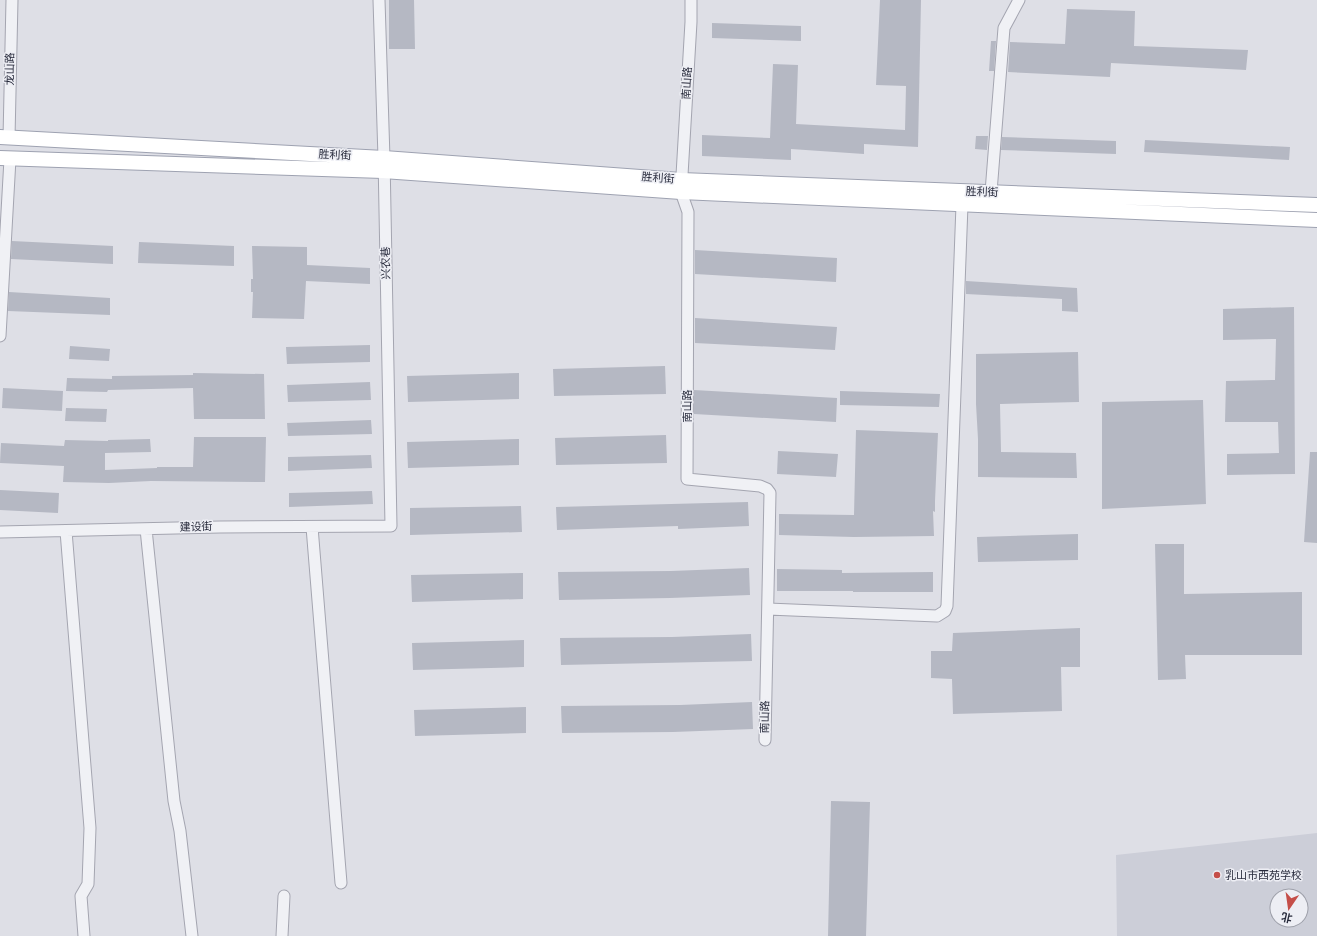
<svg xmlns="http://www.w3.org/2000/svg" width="1317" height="936" font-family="Rubik,'Noto Sans SC',sans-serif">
<rect width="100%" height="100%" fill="#dedfe6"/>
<path fill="#ccced8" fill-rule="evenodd" d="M1317 833V936H1117L1116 855ZM1277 896H1301V920H1277Z"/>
<path fill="#b5b8c3" d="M389 0H414L415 49H389Z
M880 0H921L918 147 864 144V154L791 149V160L702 156V135L770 138 773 64 798 65 796 124 905 130 906 86 876 85Z
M1067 9 1135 11 1134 46 1248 50 1246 70 1111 63 1110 77 1008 72 1010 42 1065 44Z
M712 23 801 26V41L712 38Z
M991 41H996L994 71H989Z
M976 136H988L987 150 975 149Z
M1002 137 1116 141V154L1001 150Z
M1145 140 1290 147 1289 160 1144 152Z
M12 241 113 246V264L11 259Z
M139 242 234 246V266L138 263Z
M252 246 307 247V265L370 268V284L306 281 304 319 252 318 253 292H251V279H253Z
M695 250 837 258 836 282 695 274Z
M966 281 1077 288 1078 312 1062 311V299L966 294Z
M9 292 110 298V315L8 311Z
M1294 307 1295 474 1227 475V454L1279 453 1278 422H1225L1226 381 1275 380 1276 339 1223 340V309Z
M695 318 837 327 835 350 695 343Z
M370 345V362L287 364 286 347Z
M70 346 110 349 109 361 69 359Z
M1078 352 1079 402 1000 404 1001 452 1076 453 1077 478 978 477V439L976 404V354Z
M665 366 666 394 554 396 553 369Z
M193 373 264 374 265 419H194L193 388 108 390 107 392 66 391 67 378 112 379V376L193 375Z
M519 373V399L408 402 407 376Z
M370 382 371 400 288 402 287 385Z
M3 388 63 391 62 411 2 408Z
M694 390 837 398 836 422 694 414Z
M840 391 940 394 939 407 840 405Z
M1203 400 1206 504 1102 509V402Z
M66 408 107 409 106 422 65 421Z
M371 420 372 434 288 436 287 423Z
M856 430 938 433 935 501V512L933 511 934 536 854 537 779 535V514L854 515Z
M666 435 667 463 556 465 555 438Z
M194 437H266L265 482 151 481 109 483 63 482 64 466 0 463 1 443 64 446 65 440 108 441V440L150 439 151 452 105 453V470L157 468V467H193Z
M519 439V465L408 468 407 442Z
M778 451 838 454 836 477 777 474Z
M1310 452H1317V543L1304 542Z
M371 455 372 468 288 471V457Z
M0 490 59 493 58 513 0 510Z
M372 491 373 504 289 507V493Z
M748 502 749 526 678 529V526L557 530 556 507Z
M521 506 522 532 410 535V508Z
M1078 534V560L978 562 977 537Z
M1155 544H1184V594L1302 592V655H1185L1186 679 1158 680Z
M749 568 750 595 670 598 559 600 558 572 671 571Z
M777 569 842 570V573L933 572V592H853V591H777Z
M523 573V599L412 602 411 575Z
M1080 628V667H1061L1062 711 953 714 952 679 931 678V651H952L953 633Z
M751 634 752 661 561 665 560 638 672 637Z
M524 640V667L413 670 412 643Z
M752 702 753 729 673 732 562 733 561 706 680 705Z
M526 707V733L415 736 414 710Z
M831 801 870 802 866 936H828Z"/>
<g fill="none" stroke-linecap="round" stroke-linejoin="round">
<g stroke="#a4a5b0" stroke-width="13">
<path id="minor" d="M691 0V22L681 192 688 212 687 479 760 486 767 489 770 493 765 740
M9 138 12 0
M991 192 1004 28 1019 0
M0 336 10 159
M312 527 341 883
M146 529 174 801 180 831 192 936
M66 531 90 828 88 884 81 896 84 936
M0 532 220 527 391 526 384 158 379 0
M768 609 937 616 945 611 947 606 962 205
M282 936 284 896"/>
</g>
<g stroke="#9ea2b1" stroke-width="16">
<path id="major" d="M0 137 384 158 681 180 1317 205
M0 158 383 171 681 192 1317 220"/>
</g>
<use href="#minor" stroke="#f0f1f5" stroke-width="11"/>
<use href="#major" stroke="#fff" stroke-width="14"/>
</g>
<circle fill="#c54e49" stroke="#edeef4" stroke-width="1.5" cx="1217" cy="875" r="4"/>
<g text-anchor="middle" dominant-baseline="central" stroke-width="3" stroke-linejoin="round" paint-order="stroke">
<g font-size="11" fill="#282b3c" stroke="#edeef4">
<text transform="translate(10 69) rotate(-89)">龙山路</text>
<text transform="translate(687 83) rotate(-87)">南山路</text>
<text transform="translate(335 155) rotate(3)">胜利街</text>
<text transform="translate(658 178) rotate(4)">胜利街</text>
<text transform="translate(982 192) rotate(2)">胜利街</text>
<text transform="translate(386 263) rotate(-91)">兴农巷</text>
<text transform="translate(687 406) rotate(-90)">南山路</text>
<text transform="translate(196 527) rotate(-2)">建设街</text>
<text transform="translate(765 717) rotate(-89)">南山路</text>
</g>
<g font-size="11" fill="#282b3c" stroke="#edeef4" text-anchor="start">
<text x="1225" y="875">乳山市西苑学校</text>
</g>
</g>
<g transform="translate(1289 908) rotate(193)"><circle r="19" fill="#edeef4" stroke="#9ea0aa"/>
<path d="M0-3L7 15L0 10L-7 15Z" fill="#c54e49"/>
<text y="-6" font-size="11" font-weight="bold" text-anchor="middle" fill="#282b3c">北</text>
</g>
</svg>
